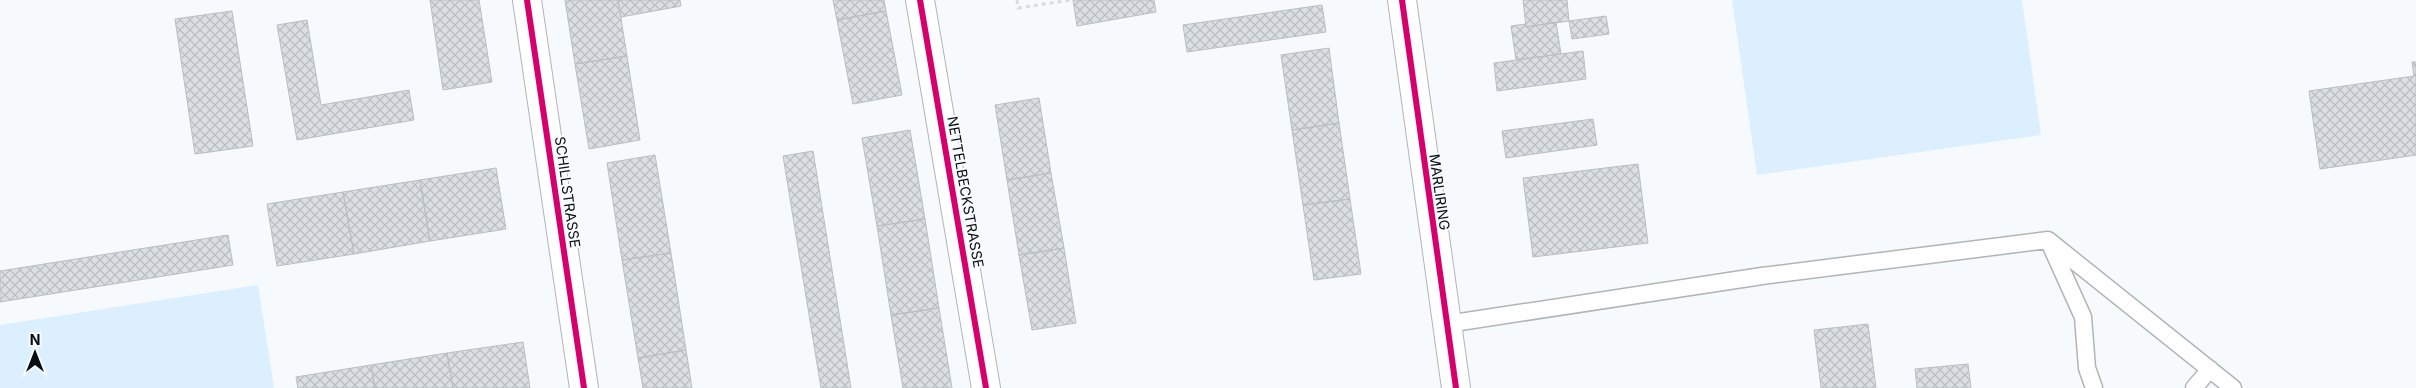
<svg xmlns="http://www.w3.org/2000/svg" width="2416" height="388" font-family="Inter,sans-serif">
<defs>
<pattern id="building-cross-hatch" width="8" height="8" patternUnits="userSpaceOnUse" patternTransform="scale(1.25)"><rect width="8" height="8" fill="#dadfe3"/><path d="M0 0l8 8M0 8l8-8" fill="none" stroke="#babec2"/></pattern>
</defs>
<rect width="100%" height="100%" fill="#f7fafc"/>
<path fill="#dbeffe" d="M1732 0H2022L2041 135 1757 175Z
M258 285 274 388H0V325Z"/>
<path fill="url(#building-cross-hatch)" stroke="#b9bec2" d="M430 0H479L492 82 443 90Z
M565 0H618L627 56 575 64Z
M618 0H680L681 6 621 17Z
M833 0H884L886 11 837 20Z
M1073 0H1154L1156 12 1077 26Z
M1523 0H1567L1569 21 1526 27Z
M1322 5 1326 32 1187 52 1183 25Z
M232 11 253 146 195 154 175 19Z
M886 11 902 95 853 104 837 20Z
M1606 16 1609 34 1572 39 1569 21Z
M307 20 321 105 409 90 414 120 297 140 277 25Z
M1556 22 1561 54 1516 60 1511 26 1525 24 1526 27Z
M1329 48 1339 123 1292 130 1281 55Z
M1583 51 1586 79 1497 91 1494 63Z
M627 56 640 140 589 149 575 64Z
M2412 62H2416V155L2320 169 2309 91 2414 76Z
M1039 98 1051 173 1007 180 995 105Z
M1593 119 1597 145 1506 158 1502 131Z
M1339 123 1350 199 1303 205 1292 130Z
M910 130 925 219 877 226 862 138Z
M813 151 851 388H821L783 156Z
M655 155 671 253 622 260 607 163Z
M1638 164 1648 243 1533 257 1523 178Z
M496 168 506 229 430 241 420 180Z
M1051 173 1064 248 1019 255 1007 180Z
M420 180 430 241 354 254 343 192Z
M343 192 354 254 277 266 267 204Z
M1350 199 1361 274 1314 280 1303 205Z
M925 219 939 308 891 315 877 226Z
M228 235 233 265 0 302V271Z
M1064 248 1076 323 1032 330 1019 255Z
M671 253 686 350 638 358 622 260Z
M939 308 952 388H903L891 315Z
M1868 324 1876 388H1821L1814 330Z
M523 342 530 388H453L447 353Z
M686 350 692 388H643L638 358Z
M447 353 453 388H375L371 365Z
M1968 364 1971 388H1917L1915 369Z
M371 365 375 388H298L296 377Z"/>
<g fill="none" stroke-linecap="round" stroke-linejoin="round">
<g stroke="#b0b5b8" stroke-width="19">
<path id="service" d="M2050 244 2083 317 2087 368 2094 388
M1447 324 1762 276 2048 240 2233 388
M2194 388 2210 369"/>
</g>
<g stroke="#b0b5b8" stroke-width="30">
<path id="minor" d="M527 0 584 388
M920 0 986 388"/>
</g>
<g stroke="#b0b5b8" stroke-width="30">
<path id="tertiary" d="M1402 0 1456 388"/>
</g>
<path stroke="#d9dbdc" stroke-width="3" stroke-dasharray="4 4" stroke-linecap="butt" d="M1017 0 1018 8 1071 0"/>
<use href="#service" stroke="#fefeff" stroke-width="16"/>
<use href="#minor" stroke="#fefeff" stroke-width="28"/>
<use href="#tertiary" stroke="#fefeff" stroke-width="28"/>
<g stroke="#f6fafd" stroke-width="9">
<path id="cycleway" d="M527 0 584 388
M920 0 986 388
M1402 0 1456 388"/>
</g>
<use href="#cycleway" stroke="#d6006c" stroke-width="6"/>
</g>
<g text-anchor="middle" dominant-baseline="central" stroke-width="4" stroke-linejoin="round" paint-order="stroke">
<g font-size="14" fill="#060c11" stroke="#f6fafd">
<text transform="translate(568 192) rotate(82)">SCHILLSTRASSE</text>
<text transform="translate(966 192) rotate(80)">NETTELBECKSTRASSE</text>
<text transform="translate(1440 192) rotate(82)">MARLIRING</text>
</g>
</g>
<g transform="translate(35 353)" stroke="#f6fafd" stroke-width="4" paint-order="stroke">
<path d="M0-4L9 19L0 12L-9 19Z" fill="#060c11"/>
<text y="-8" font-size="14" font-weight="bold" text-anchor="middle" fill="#060c11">N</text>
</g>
</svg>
